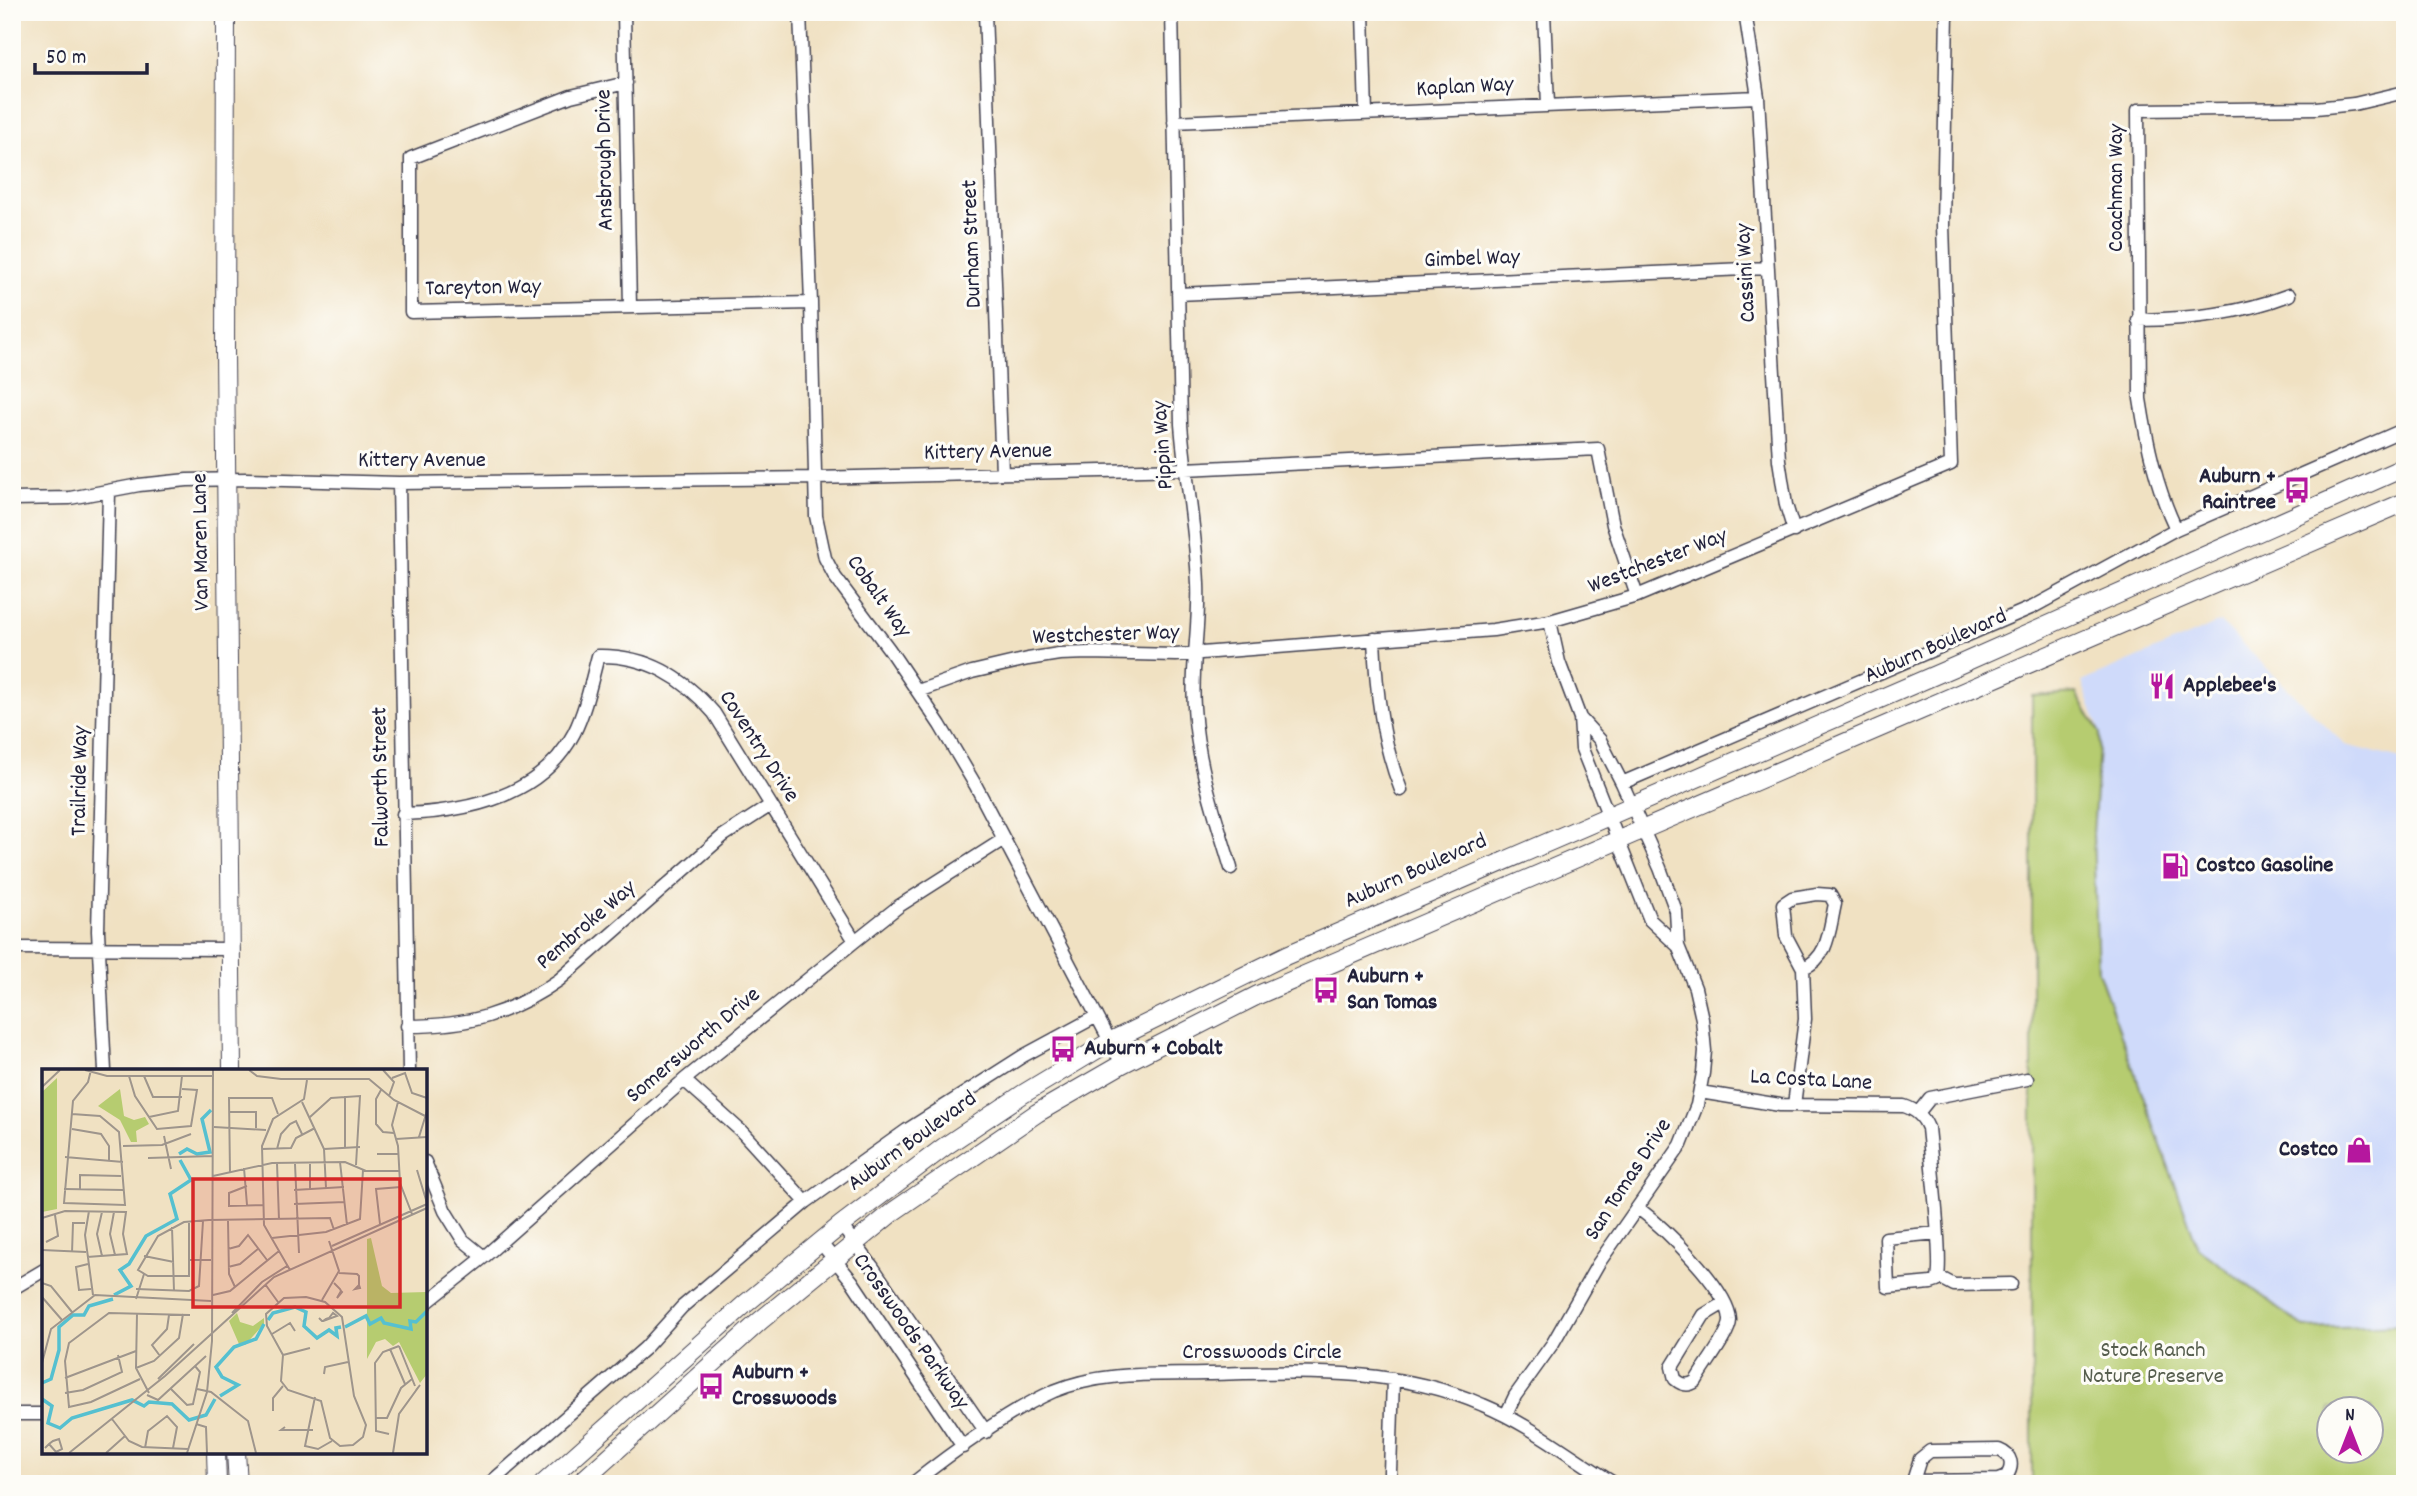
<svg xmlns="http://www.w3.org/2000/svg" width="2417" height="1496" font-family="Dekko,sans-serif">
<rect width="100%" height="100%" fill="#fdfcf7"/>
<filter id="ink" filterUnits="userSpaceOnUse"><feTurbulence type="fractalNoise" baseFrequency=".0143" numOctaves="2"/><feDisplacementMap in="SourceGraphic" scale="14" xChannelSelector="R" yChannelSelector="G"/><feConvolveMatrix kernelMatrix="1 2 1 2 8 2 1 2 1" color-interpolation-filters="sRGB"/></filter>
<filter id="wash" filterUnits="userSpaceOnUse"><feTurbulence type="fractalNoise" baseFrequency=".00686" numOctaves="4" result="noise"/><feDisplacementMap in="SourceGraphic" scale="28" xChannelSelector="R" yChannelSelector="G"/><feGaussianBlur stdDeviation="1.57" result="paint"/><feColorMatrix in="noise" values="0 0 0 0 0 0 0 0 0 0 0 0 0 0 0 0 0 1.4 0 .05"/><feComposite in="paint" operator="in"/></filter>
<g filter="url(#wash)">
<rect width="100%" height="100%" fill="#f0e1c2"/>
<path fill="#cfdafa" d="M2220 622 2345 745 2405 760V1325L2305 1328 2198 1248 2098 971 2092 827 2100 733 2082 682Z"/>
<path fill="#b6cc70" stroke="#6c7756" stroke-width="2" fill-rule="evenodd" d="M2076 693 2100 733 2093 834 2098 971 2198 1248 2305 1328 2405 1325V1484H2032V696ZM2330 1408H2372V1450H2330Z"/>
</g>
<g filter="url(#ink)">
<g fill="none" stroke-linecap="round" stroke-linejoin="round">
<g stroke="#413f4f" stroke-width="15">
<path id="street" d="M624 12 630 307
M800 12 811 303 816 516 825 558 835 577 889 649 940 725 976 786 1122 1064
M985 12 1002 473
M1172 12 1181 424C1185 477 1196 530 1198 584 1200 625 1191 666 1194 707 1197 763 1215 815 1231 868
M1363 12 1366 114
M1544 12 1548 105
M1745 12 1758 97 1779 460 1786 505 1794 531
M626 83 571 96 411 158V312L811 303
M1174 122 1758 97
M1178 294 1768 268
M2138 320C2190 319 2240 314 2289 295
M399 483 409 1071
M12 499 70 498 139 485 187 480 247 479 399 483 815 478 1185 469 1598 449 1613 525 1637 596
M2176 529C2156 487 2147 444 2140 399L2138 110 2316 108 2354 104 2405 92
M1550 621 1559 662 1580 718 1582 749 1650 920 1678 946
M1374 639C1376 691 1382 742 1401 790
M918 691 972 672 1028 659 1059 654 1089 653 1176 655 1493 630 1550 621 1637 596 1951 464 1943 225 1947 12
M1622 783 2033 607 2176 529 2405 429
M403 814C468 812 542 796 574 733 586 709 591 682 598 656 647 655 683 677 714 713L855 941
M1817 894 1830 895 1835 904C1829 930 1829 958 1803 968L1786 936 1783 904 1792 898Z
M12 948 233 949
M407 1026C468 1026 509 1015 559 980L723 836 771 805
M105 1071 98 931 109 492
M684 1080 742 1132 806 1202
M1700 1092 1780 1105 1904 1106C1916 1110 1923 1116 1928 1128 1930 1151 1944 1268 1937 1281L1931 1283 1888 1287 1886 1238 1937 1233
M1794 1105 1805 1019 1803 968
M1918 1113 1930 1098 2027 1079
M425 1162 445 1211 463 1240 484 1257
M1638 1208C1662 1226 1729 1289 1730 1320 1731 1332 1703 1368 1696 1381 1688 1387 1682 1385 1675 1379L1672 1367 1704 1315 1724 1303
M841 1225 872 1266 986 1432
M820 1242 852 1281 963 1447
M1939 1277 1954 1285 2011 1284
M12 1289 44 1270
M425 1304 484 1257 684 1080 855 941 899 906 1004 839
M12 1414H44
M1506 1415 1515 1396 1553 1343 1598 1264 1681 1145 1697 1105 1703 1073 1705 1051 1702 1019 1695 988 1678 946 1676 911 1660 868 1622 783 1600 740 1580 718
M1999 1450C2012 1455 2014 1466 2006 1477L1998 1480 1913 1481 1920 1459 1930 1451Z
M489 1484 645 1348 682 1307 806 1202 907 1130 1023 1056 1097 1016
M912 1484C951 1453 1009 1411 1054 1391 1102 1371 1156 1375 1206 1374 1300 1372 1395 1366 1483 1405 1531 1425 1571 1457 1615 1484
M1392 1484 1390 1472 1393 1379"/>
</g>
<g stroke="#413f4f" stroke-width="20">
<path id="secondary" d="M226 12 225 352 232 1071
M216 1452 217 1484
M236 1452 238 1484
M543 1484 744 1305 841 1225 944 1147 1023 1094 1111 1041 1287 955 1956 666 2405 467
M579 1484 760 1321 894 1211 1037 1113 1122 1064 1258 995 2405 502"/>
</g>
<use href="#street" stroke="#fff" stroke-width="12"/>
<use href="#secondary" stroke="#fff" stroke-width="18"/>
</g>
</g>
<defs>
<g id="bus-bare" transform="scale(2.1)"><path d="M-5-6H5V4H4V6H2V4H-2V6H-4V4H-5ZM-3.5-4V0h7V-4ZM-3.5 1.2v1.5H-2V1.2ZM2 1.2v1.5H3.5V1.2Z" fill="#b5179e" stroke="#fdfcf7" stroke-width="2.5" paint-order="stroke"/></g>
<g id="restaurant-bare" transform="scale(2.1)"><path d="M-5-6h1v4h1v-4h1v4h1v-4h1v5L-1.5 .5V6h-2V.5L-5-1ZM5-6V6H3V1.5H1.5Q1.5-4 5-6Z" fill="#b5179e" stroke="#fdfcf7" stroke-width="2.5" paint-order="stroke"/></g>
<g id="fuel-bare" transform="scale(2.1)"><path d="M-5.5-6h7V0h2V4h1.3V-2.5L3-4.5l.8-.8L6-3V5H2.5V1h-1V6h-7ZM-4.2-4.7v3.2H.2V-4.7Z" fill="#b5179e" stroke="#fdfcf7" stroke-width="2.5" paint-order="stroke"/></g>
<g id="shop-bare" transform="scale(2.1)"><path d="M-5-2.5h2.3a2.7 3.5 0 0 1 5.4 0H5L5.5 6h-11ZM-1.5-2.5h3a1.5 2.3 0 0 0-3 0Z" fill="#b5179e" stroke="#fdfcf7" stroke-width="2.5" paint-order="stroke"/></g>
</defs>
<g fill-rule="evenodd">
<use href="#bus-bare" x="2297" y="490"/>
<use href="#restaurant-bare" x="2162" y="686"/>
<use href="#fuel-bare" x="2175" y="866"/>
<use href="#bus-bare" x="1326" y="990"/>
<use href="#bus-bare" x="1063" y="1049"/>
<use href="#shop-bare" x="2359" y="1150"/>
<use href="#bus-bare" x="711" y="1386"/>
</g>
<g text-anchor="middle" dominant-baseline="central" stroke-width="6" stroke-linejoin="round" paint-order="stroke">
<g font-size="23" fill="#22223b" stroke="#fdfcf7">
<text transform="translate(1465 88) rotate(-3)">Kaplan Way</text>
<text transform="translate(606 160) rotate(-91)">Ansbrough Drive</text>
<text transform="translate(2117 188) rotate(-90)">Coachman Way</text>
<text transform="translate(973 244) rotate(-92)">Durham Street</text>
<text transform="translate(1472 260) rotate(-2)">Gimbel Way</text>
<text transform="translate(1747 273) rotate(-93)">Cassini Way</text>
<text transform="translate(483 289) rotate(-1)">Tareyton Way</text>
<text transform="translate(1164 445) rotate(-94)">Pippin Way</text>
<text transform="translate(988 453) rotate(-1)">Kittery Avenue</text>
<text x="422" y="461">Kittery Avenue</text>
<text transform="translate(202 542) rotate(-91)">Van Maren Lane</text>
<text transform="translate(1658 562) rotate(-21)">Westchester Way</text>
<text transform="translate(878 597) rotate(55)">Cobalt Way</text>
<text transform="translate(1106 636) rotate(-2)">Westchester Way</text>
<text transform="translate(1936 647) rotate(-24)">Auburn Boulevard</text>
<text transform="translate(758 747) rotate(57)">Coventry Drive</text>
<text transform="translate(382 777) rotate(-91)">Falworth Street</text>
<text transform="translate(81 781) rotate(-89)">Trailride Way</text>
<text transform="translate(1416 872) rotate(-24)">Auburn Boulevard</text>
<text transform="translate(587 926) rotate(-41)">Pembroke Way</text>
<text transform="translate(694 1046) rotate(-40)">Somersworth Drive</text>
<text transform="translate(1811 1081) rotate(3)">La Costa Lane</text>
<text transform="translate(913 1142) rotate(-36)">Auburn Boulevard</text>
<text transform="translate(1629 1180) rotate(-57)">San Tomas Drive</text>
<text transform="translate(910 1332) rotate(55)">Crosswoods Parkway</text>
<text x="1262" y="1353">Crosswoods Circle</text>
</g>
<g font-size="23" font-weight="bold" fill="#22223b" stroke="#fdfcf7" text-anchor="start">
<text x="2276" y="477" text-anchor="end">Auburn +<tspan x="2276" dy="26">Raintree</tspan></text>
<text x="2183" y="686">Applebee's</text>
<text x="2196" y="866">Costco Gasoline</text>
<text x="1347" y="977">Auburn +<tspan x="1347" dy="26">San Tomas</tspan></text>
<text x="1084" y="1049">Auburn + Cobalt</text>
<text x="2338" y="1150" text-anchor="end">Costco</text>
<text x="732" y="1373">Auburn +<tspan x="732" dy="26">Crosswoods</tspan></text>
</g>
<g font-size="23" fill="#565e4e" stroke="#fdfcf7">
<text x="2153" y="1351">Stock Ranch<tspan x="2153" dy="26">Nature Preserve</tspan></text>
</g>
</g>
<g transform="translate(42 1069)">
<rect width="385" height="385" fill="#f0e1c2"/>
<path d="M15 9V140L0 143V23ZM78 20 82 47 92 51 103 48 107 55 94 62 95 73H89L78 51 56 37ZM329 169 340 217 349 224 385 223V305L378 314 357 273 351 277 343 270 334 273 325 290V170ZM195 244 198 253 211 257 222 249V255L203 276 197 275 187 252Z" fill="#b6cc70"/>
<path fill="none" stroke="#55c0d0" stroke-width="3.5" d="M137 85 145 80 155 85 168 83 160 50 169 41M72 226 89 217 78 201 87 195 104 167 135 150 128 125 149 111 138 91M226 251 231 244 253 238 264 243 262 257 275 269 287 261 295 267 294 259 299 258M303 258 324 247 328 255 339 249 342 254 369 260 368 252 374 253 385 242M0 314 9 310 17 281V258L31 246H42L47 237 71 230M178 327 196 316 180 308 174 298 192 278 214 270 222 255M0 330 10 337 6 354 18 359 30 349 90 331 102 337 107 333 130 335 147 351 164 346 173 330"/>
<path fill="none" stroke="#9e958c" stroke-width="2" d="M43 1 65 7H171M207 1 215 7 239 10H327L352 31 385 48M341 1 352 13 347 27M87 7 93 27 115 60 149 57 155 21 140 20M102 7 111 28H140M350 9 363 4 370 24 385 29M0 18 18 1M339 21 334 30V55L341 63 352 64M260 33 282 80 284 119M356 33 350 56 356 77 358 114 370 145M187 43H214V59M30 45 58 47 77 63 83 136 22 134 31 32 46 13 49 1M107 48 136 42 140 7M268 48 289 29 318 27 314 96M172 58 224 61M30 60 59 65 67 77V92M122 67 129 100M377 68 385 42M354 70 385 68M81 77 120 76 149 65M303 78V27M220 80 249 79 254 69 273 59M235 80 239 65 248 55 254 52 260 65M282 80 318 78M335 85H357M23 88 81 93M106 89 171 87M298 93 305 156M235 94 237 151M253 95 257 184M268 95V120M202 99 205 136M375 101 385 134M188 105 187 29H230L236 45M171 107 230 94 303 93 324 102H357M205 117 187 124V137L221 136M22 120 82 121M38 120V106L79 107M252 121 302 118M252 135 303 133M47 142 43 166 51 226M60 143 55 165 60 187M72 143 68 165 73 186M0 149 23 142 84 143 81 165 85 185 45 188M186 152 187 205 193 218M147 153V207H106L96 201 116 167 142 153 167 151 288 149 292 161M338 155 334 120 359 118M130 158 132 222M230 169 284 163 318 150 321 101M4 173 16 167 13 146M290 177 385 135M186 180 197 177 206 166 225 191M0 181 44 183M30 184 31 154H43M102 187 132 193M147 191H169M46 195 34 198 37 221 49 220M186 198 198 195 217 179M248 201 222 156 220 77 231 50 262 30 265 11M297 204 315 205 317 207V216L318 219 313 220 317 216M0 214 9 217 30 243M292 214 298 220 299 222 300 223 295 229 299 222M223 215 236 233M94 220 147 222 157 217 161 152M171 226 188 222 237 182M0 228 20 251M264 228 283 233 300 248 312 327 324 356 321 368 311 376 298 377 288 369 279 332 246 321 239 312 241 286 225 257 224 245 242 229ZM94 230 102 205M280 231 297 202 287 172M95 244 94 299 107 324M190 244 220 213 245 197M277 249 280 252H281L284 250 287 249 291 244 295 247 281 252M230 265 248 254 253 262M357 277 373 317M348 280 363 315M241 286 268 279M118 287 110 276 125 260 127 246M0 294 9 260 53 226 169 232M94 299 112 292 137 269 141 245M282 305 283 298 306 293M23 309 94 282M98 310 49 333 27 338 23 292 27 274 67 244 148 246M116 310 152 275M128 319 145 336 151 335 158 303 153 297M155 320 169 323 206 352 214 384M23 324 41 321 80 303 76 286M105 326 116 331 164 287M273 328 263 377 276 380 290 372M231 342V329L241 317M334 349H345L359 319 370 310M70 350 87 372 100 378 146 380M154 355 164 358 165 384M243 358 239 361H271M347 365 334 362 333 294 341 283 357 277M3 379 7 375 11 372 17 370 20 380 14 383 7 375M103 379 106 362 125 347 135 358 131 379M27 384 123 307 232 208 385 139M64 384 83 367M145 384 165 323 170 272 171 1M351 384 357 345 378 316 374 321"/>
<path fill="#d62828" fill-opacity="0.15" stroke="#d62828" stroke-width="3.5" d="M151 110H358V238H151Z"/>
<rect width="385" height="385" fill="none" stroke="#22223b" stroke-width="3.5"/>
</g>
<rect width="2417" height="1496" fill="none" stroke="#fdfcf7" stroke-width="42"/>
<g transform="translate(2350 1430)"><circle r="33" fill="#fdfcf7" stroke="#a5a5ac" stroke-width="2"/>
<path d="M0-5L12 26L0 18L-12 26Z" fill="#b5179e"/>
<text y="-10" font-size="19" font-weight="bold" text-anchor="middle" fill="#22223b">N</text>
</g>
<path d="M35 63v10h112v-10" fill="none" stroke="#22223b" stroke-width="3.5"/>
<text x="46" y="63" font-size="21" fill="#22223b" stroke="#fdfcf7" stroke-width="5" paint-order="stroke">50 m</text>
</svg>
